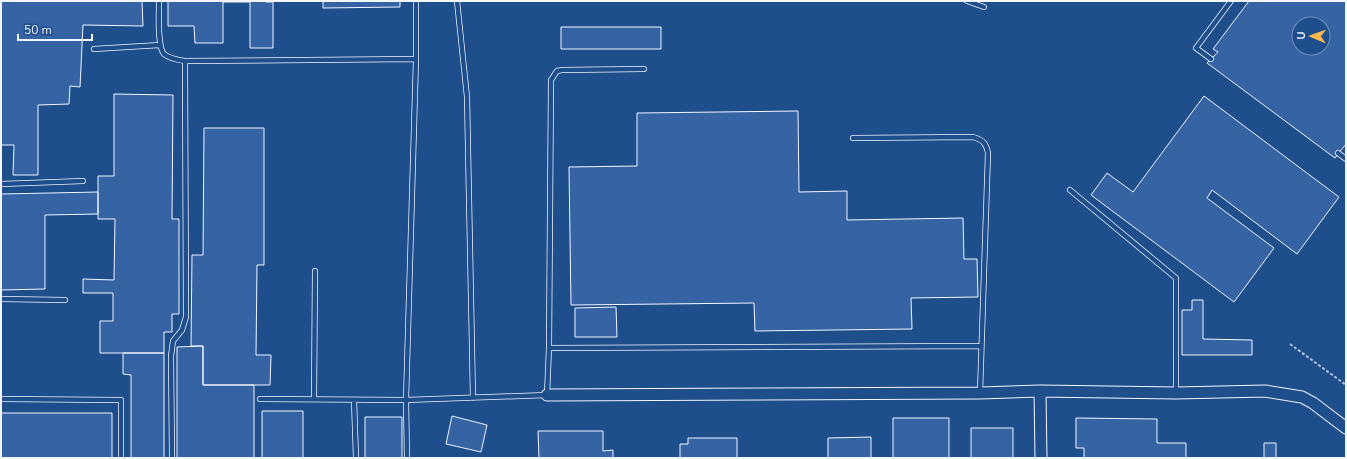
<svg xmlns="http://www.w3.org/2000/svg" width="1347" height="459" font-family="'Nunito Sans',sans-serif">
<rect width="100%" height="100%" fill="#1f4e8c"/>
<path fill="#3563a3" stroke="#f2f6ff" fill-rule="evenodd" d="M1 1H142L143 26 83 25 80 87 70 86 69 104 38 105V175H13L14 145H1Z
M168 1H266V2H273V48H250V2H223V43H195L194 26H168Z
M323 1H400V7L323 8Z
M1249 1H1346V144L1335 158 1207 63 1218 52 1213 49ZM1299 24H1323V48H1299Z
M561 27H661V49H561Z
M114 94 173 95 172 219H179V314H172V332H164V353H100V321H113V293H83V279L114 280 115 219H98V176H114Z
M1204 96 1339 197 1297 254 1212 190 1207 198 1274 248 1234 302 1091 195 1107 173 1133 192Z
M798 111 799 192 847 191V220L963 218 964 259H977L978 297 911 298 912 329 755 331 754 303 571 305 569 167 637 166V113Z
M204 128H264V265H257L256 355H271L270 385H203V346H191L192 255H203Z
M98 192V214L45 215V289L1 290V194Z
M1192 300H1203V339L1252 340V355H1182V310H1192Z
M616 307 617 337H575V308Z
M203 346V385H254V458H177V347Z
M123 353H164V458H131V375L123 374Z
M262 411H303V458H262Z
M1 413H112V458H1Z
M452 416 487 425 481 452 446 444Z
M365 417H402V458H365Z
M893 418H949V458H893Z
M1076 418 1157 419V443H1186V458H1084V448H1076Z
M971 428H1013V458H971Z
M538 431H603V451L613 450V458H539Z
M871 437V458H828V438Z
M688 438H737V458H680V444H688Z
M1264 443H1276V458H1264Z"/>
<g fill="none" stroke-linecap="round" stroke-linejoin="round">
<g stroke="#f2f6ff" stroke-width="6">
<path id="service" d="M159 1C159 12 157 46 164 54 170 59 178 60 185 61L416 59
M457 1 467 97 473 398
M967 1 984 7
M94 49 160 45
M1211 59 1196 48 1231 1
M853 138 973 137C983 140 986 143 988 153L980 393
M1338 153 1346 159
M1 184 83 181
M1070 190 1176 278V393
M1 299 65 300
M549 348 981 346
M1 399 121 400V458
M260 399 406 400 416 59V1
M314 399 315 271
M354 400 356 458
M172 458 171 356 173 341 182 330 186 317 185 61
M407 458 406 400 547 395 549 348 551 80 557 71 562 70 644 69"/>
</g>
<g stroke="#f2f6ff" stroke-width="13">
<path id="tertiary" d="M1040 391 1041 458
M547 395 980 393 1040 391 1176 393 1265 391 1302 397 1313 403 1346 428"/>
</g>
<path stroke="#b3c4dc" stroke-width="2" stroke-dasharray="3 2" stroke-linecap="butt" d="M1290 344 1346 385"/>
<use href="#service" stroke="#1f4e8c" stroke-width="4.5"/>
<use href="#tertiary" stroke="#1f4e8c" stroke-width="11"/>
</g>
<rect width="1347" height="459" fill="none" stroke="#f2f6ff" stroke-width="4"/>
<g transform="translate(1311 36) rotate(272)"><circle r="19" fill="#1f4e8c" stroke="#7391ba"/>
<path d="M0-3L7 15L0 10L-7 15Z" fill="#ffb74d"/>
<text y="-6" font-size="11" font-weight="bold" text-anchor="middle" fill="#f2f6ff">U</text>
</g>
<path d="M18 34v6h74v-6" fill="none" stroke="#f2f6ff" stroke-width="2"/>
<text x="24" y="34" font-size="12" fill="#f2f6ff" stroke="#1f4e8c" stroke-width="3" paint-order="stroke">50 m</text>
</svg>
